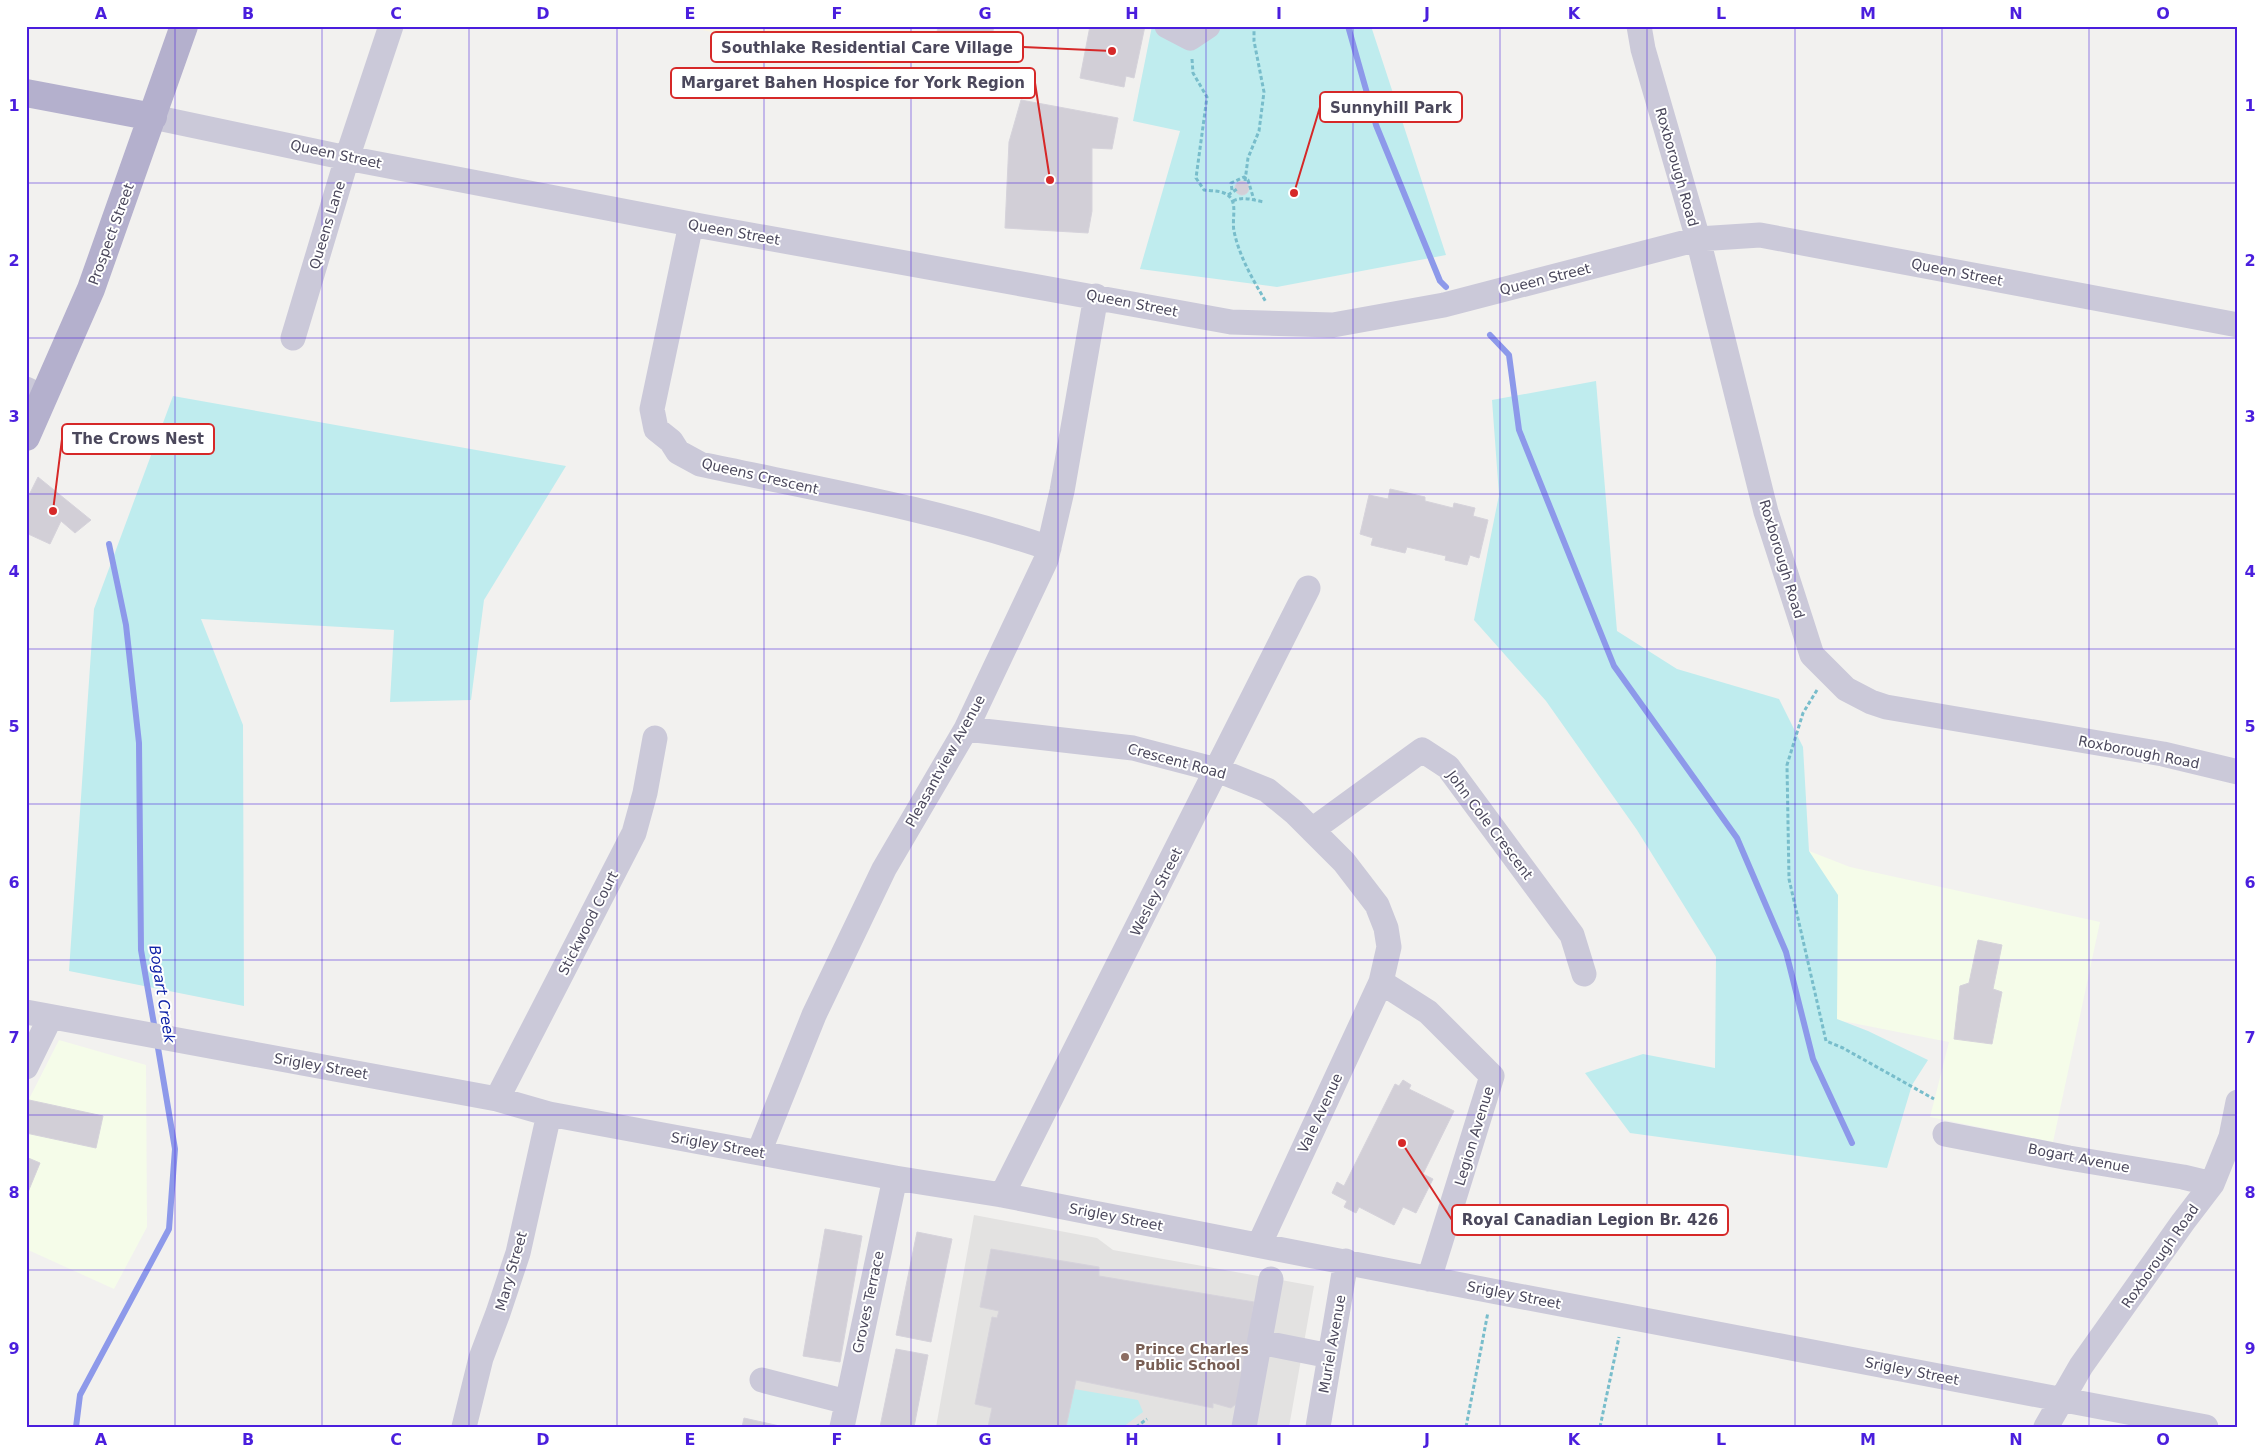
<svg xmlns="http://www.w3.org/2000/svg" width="2264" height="1453" font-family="'DejaVu Sans',sans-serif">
<rect width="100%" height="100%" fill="#f2f1ef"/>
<path fill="#f5fce9" d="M1809 851 1850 867 2100 922 2053 1142 1930 1117 1949 1042 1837 1020Z
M59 1040 146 1065 147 1227 114 1289 26 1249V1105Z"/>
<path fill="#e3e2e1" d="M974 1215 1097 1238 1113 1250 1314 1286 1289 1427H936Z"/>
<path fill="#faf4e1" d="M683 26H899L890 69Z"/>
<path fill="#bfecee" d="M1152 26H1371L1446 255 1277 287 1140 269 1180 131 1133 121Z
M1596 381 1617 631 1677 669 1779 699 1803 747 1809 851 1838 895 1837 1019 1868 1031 1928 1060 1912 1085 1887 1168 1630 1133 1585 1073 1643 1054 1715 1068 1716 957 1637 830 1546 701 1474 620 1499 495 1492 400Z
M173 396 566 466 484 600 471 700 390 702 394 630 201 619 243 725 244 1006 69 971 94 609Z
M1074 1389 1138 1400 1143 1412 1123 1427H1066Z"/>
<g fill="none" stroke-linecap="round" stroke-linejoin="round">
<path stroke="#8d99ea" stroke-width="6" d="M1348 26 1376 125 1440 281 1446 287
M1490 335 1509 355 1519 430 1614 666 1737 838 1786 952 1813 1059 1852 1143
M109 544 126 625 139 743 141 950 155 1030
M76 1427 80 1395 169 1229 175 1149 157 1042"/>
</g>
<path fill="#d2cfd7" stroke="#d6d3db" d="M938 26H994L987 61 934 50Z
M1090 26H1145L1134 78 1126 76 1124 87 1080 78Z
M1021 100 1118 118 1112 149 1092 148V211L1088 233 1005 228 1009 142Z
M1235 188a7 7 0 1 1 14 0a7 7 0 1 1-14 0Z
M38 477 91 520 75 533 61 521 50 544 26 533V501Z
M1390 489 1425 497V501L1453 508 1454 503 1475 508 1473 516 1488 520 1479 558 1470 555 1467 565 1445 560 1446 556 1407 547 1405 553 1371 545 1373 538 1360 534 1369 495 1388 499Z
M1978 940 2002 945 1993 989 2002 992 1992 1044 1954 1039 1960 986 1969 983Z
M1403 1080 1411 1085 1409 1089 1454 1111 1423 1174 1433 1179 1416 1213 1403 1207 1394 1225 1359 1207 1356 1213 1344 1207 1347 1201 1332 1193 1337 1182 1344 1186 1395 1084 1399 1086Z
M29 1100 103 1116 96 1148 26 1133V1114Z
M26 1157 40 1163 26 1197Z
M825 1229 862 1236 840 1362 803 1356Z
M917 1232 952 1239 931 1342 896 1335Z
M991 1249 1099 1267V1276L1254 1302 1241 1400 1231 1408 1213 1403V1408L1076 1380 1066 1427H988L992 1408 975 1404 992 1317 997 1318 999 1311 980 1307Z
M896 1349 928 1355 914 1427H880Z
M744 1418 784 1427H742Z"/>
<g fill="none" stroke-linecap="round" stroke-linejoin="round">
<path stroke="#78bdcb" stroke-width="3" stroke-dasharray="4 2.5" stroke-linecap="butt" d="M1192 59 1193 73 1207 97 1196 178 1204 190C1213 191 1227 190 1232 200 1236 208 1232 221 1234 231 1239 256 1253 280 1266 302
M1245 181 1248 158 1259 131 1264 92 1254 41V26
M1232 190 1231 183 1244 177 1248 180 1254 200
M1228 195 1237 189
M1233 201C1243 196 1253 200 1264 202
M1817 690 1803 713 1787 765 1789 879 1826 1041 1843 1048 1934 1099
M1136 1427 1147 1419
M1466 1427 1488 1312
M1600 1427 1619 1337"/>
<path stroke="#cbc9d9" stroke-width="25" d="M1167 26 1190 38 1208 26
M1639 26 1643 49 1698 239 1766 512 1812 655 1846 689 1871 702 1886 707 2163 754 2238 772
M153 117 347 158 701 226 1231 322 1333 325 1444 305 1698 239 1760 235 2238 325
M691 224 652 409 656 429 671 441 678 452 700 464C817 489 936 509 1049 548
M293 338 347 158 391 26
M26 389 43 397
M966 729 1133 748 1217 770 1267 790 1294 812 1344 862 1377 905 1386 928 1389 947 1381 982 1259 1245
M1312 830 1422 750 1448 767 1572 935 1584 974
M1381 982 1428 1012 1492 1076 1429 1279
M26 1012 497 1099 549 1114 895 1178 1002 1195 1492 1291 2206 1427
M26 1067 50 1018
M497 1099 634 833 645 793 655 738
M1945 1134 2069 1158 2183 1177 2212 1184
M759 1152 814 1015 884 869 966 729 1046 560 1062 491 1096 296
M1002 1195 1308 588
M1260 1342 1330 1356
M762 1380 847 1402
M464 1427 481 1358 498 1313 518 1253 549 1114
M842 1427 895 1178
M1244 1427 1271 1279
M1318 1427 1346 1261
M2046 1427 2081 1366 2183 1222 2212 1184 2231 1137 2238 1102"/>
<path stroke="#b4b0cd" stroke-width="28" d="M26 93 153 117
M26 437 91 289 184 26"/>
</g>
<path fill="none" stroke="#4a1edd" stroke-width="1" stroke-opacity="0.55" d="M175 26V1427M322 26V1427M469 26V1427M617 26V1427M764 26V1427M911 26V1427M1058 26V1427M1206 26V1427M1353 26V1427M1500 26V1427M1647 26V1427M1795 26V1427M1942 26V1427M2089 26V1427M26 183H2238M26 338H2238M26 494H2238M26 649H2238M26 804H2238M26 960H2238M26 1115H2238M26 1270H2238"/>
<circle fill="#8d6e63" stroke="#fff" stroke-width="2" cx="1125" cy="1357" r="5"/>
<g text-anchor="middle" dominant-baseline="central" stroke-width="4" stroke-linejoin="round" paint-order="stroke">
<g font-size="14" fill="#4b485c" stroke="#fff">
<text transform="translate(336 154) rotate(12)">Queen Street</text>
<text transform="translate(1677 167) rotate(74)">Roxborough Road</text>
<text transform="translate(327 225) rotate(-73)">Queens Lane</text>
<text transform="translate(734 232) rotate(10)">Queen Street</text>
<text transform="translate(111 234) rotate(-70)">Prospect Street</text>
<text transform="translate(1957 272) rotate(11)">Queen Street</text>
<text transform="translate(1545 279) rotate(-14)">Queen Street</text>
<text transform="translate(1132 303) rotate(11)">Queen Street</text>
<text transform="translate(760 476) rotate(13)">Queens Crescent</text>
<text transform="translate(1782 559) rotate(73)">Roxborough Road</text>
<text transform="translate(2139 752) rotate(11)">Roxborough Road</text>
<text transform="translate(945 761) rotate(-61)">Pleasantview Avenue</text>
<text transform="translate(1177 761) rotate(15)">Crescent Road</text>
<text transform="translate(1490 825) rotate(53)">John Cole Crescent</text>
<text transform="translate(1156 892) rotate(-63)">Wesley Street</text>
<text transform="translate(588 923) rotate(-63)">Stickwood Court</text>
<text transform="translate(321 1066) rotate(10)">Srigley Street</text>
<text transform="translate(1320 1113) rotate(-65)">Vale Avenue</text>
<text transform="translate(1474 1136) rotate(-73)">Legion Avenue</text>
<text transform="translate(718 1145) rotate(10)">Srigley Street</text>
<text transform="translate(2079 1158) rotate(11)">Bogart Avenue</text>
<text transform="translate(1116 1217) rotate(11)">Srigley Street</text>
<text transform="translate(2160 1256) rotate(-55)">Roxborough Road</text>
<text transform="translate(511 1271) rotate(-74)">Mary Street</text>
<text transform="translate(1514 1295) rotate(11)">Srigley Street</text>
<text transform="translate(868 1302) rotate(-78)">Groves Terrace</text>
<text transform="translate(1332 1344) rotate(-80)">Muriel Avenue</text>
<text transform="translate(1912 1371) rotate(11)">Srigley Street</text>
</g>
<g font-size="14" font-weight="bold" fill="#785e54" stroke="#fff" text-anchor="start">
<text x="1135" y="1349">Prince Charles<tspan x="1135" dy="16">Public School</tspan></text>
</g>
<g font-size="15" font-style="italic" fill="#1023a7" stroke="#fff">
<text transform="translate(162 994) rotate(81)">Bogart Creek</text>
</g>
</g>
<path fill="none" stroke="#d62828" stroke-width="2" d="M1112 51L1023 47M1050 180L1035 83M1294 193L1320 107M53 511L62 439M1402 1143L1452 1220"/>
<g fill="#d62828" stroke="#fff" stroke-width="2">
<circle cx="1112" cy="51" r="5"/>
<circle cx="1050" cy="180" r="5"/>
<circle cx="1294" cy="193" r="5"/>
<circle cx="53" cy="511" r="5"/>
<circle cx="1402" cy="1143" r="5"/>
</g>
<g fill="#fff" stroke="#d62828" stroke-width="2">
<rect x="711" y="32" width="312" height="30" rx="5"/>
<rect x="671" y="68" width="364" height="30" rx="5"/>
<rect x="1320" y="92" width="142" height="30" rx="5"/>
<rect x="62" y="424" width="152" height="30" rx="5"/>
<rect x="1452" y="1205" width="276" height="30" rx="5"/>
</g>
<g font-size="15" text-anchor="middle" font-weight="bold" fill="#4b485c">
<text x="867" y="53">Southlake Residential Care Village</text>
<text x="853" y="88">Margaret Bahen Hospice for York Region</text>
<text x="1391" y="113">Sunnyhill Park</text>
<text x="138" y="444">The Crows Nest</text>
<text x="1590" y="1225">Royal Canadian Legion Br. 426</text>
</g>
<rect width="2264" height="1453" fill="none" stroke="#ffffff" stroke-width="55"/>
<rect x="28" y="28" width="2208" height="1398" fill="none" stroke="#4a1edd" stroke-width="2"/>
<g font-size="16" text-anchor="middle" font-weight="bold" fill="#4a1edd">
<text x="101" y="19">A</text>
<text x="248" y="19">B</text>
<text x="396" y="19">C</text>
<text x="543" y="19">D</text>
<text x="690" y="19">E</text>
<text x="837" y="19">F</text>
<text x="985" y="19">G</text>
<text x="1132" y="19">H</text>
<text x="1279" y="19">I</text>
<text x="1427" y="19">J</text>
<text x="1574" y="19">K</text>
<text x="1721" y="19">L</text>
<text x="1868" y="19">M</text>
<text x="2016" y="19">N</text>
<text x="2163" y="19">O</text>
<text x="14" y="111">1</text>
<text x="2250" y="111">1</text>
<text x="14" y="266">2</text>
<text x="2250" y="266">2</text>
<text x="14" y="422">3</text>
<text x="2250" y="422">3</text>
<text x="14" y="577">4</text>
<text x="2250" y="577">4</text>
<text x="14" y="732">5</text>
<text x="2250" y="732">5</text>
<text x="14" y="888">6</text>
<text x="2250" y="888">6</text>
<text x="14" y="1043">7</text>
<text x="2250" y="1043">7</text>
<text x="14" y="1198">8</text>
<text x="2250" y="1198">8</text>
<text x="14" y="1354">9</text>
<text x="2250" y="1354">9</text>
<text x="101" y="1445">A</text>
<text x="248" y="1445">B</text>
<text x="396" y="1445">C</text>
<text x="543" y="1445">D</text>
<text x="690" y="1445">E</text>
<text x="837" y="1445">F</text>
<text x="985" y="1445">G</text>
<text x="1132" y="1445">H</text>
<text x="1279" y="1445">I</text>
<text x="1427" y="1445">J</text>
<text x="1574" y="1445">K</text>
<text x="1721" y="1445">L</text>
<text x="1868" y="1445">M</text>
<text x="2016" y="1445">N</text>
<text x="2163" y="1445">O</text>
</g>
</svg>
